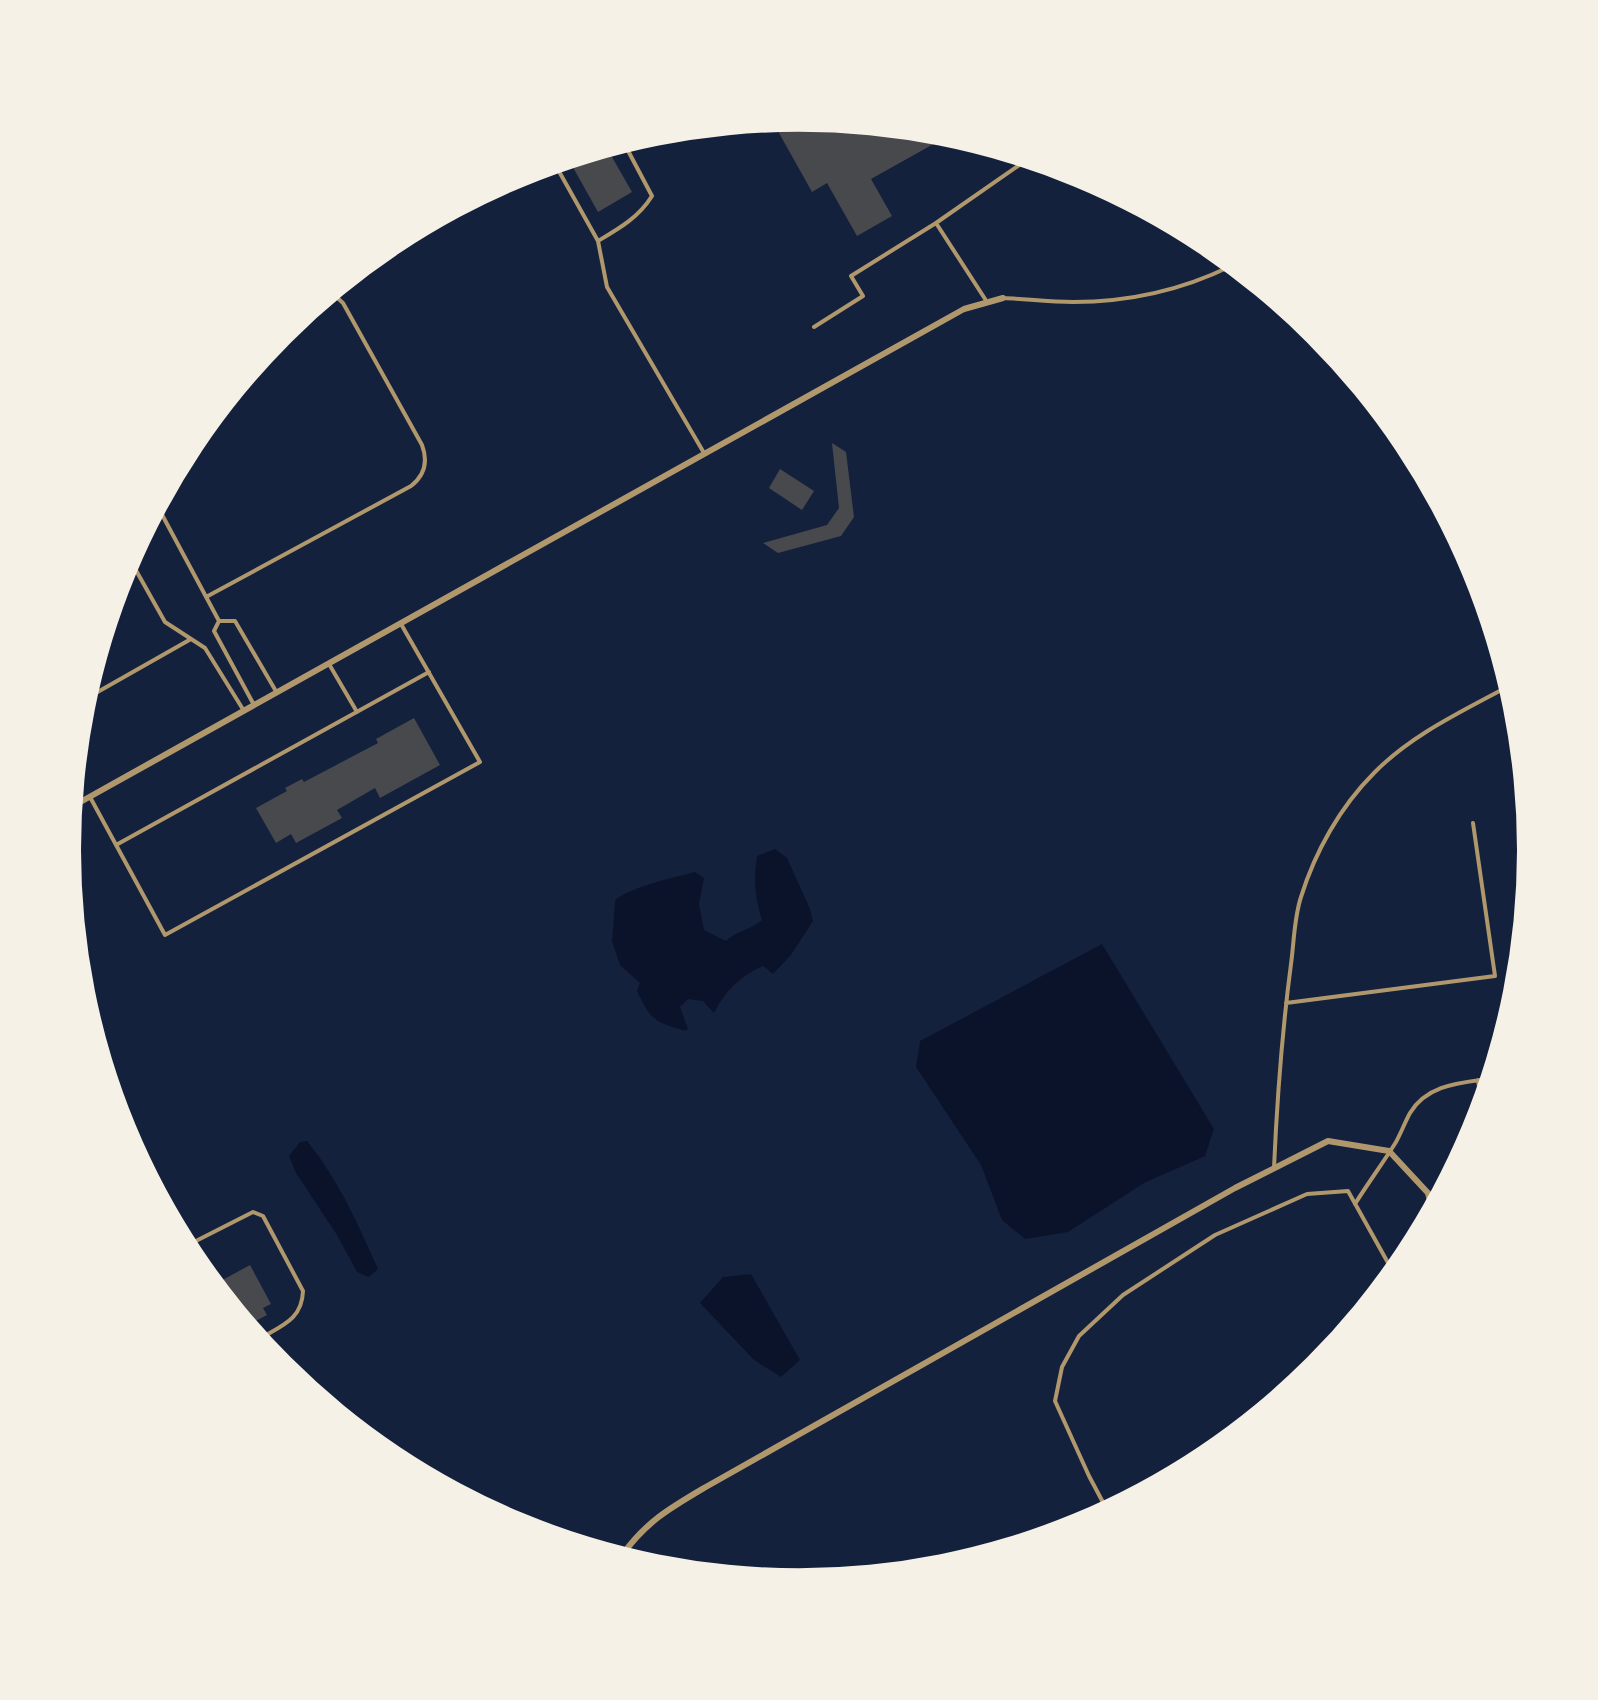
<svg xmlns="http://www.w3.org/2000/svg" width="1598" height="1700" font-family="Montserrat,sans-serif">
<rect width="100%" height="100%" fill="#14213d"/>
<path fill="#0b132b" d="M775 849 787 858 810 909 813 921 791 955 773 974 763 966C740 976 725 991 714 1013L703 1001 688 999 680 1007 688 1029 685 1031C654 1021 651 1021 637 991L640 983 620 965 612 941 615 901C623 889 679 876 695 872L704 878 699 904 704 930 726 941C737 930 751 930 762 920 755 897 753 881 757 856Z
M1102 944 1214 1129 1205 1156 1144 1183 1068 1232 1025 1239 1002 1220 981 1165 916 1067 920 1041Z
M307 1141C338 1179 358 1224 378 1269L369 1277 357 1272 337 1235 296 1173 289 1156 300 1142Z
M751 1274 800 1360 781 1377 754 1360 700 1303 723 1277Z"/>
<path fill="#48494c" d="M799 122 941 136 946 137 871 179 892 216 857 236 827 183 812 192 774 124Z
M608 150 632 192 598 212 570 162Z
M832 443 846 452 854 517 841 536 778 553 763 543 827 525 839 508Z
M780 469 814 491 802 510 769 488Z
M414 718 440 765 380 798 375 788 337 810 342 818 296 843 291 834 276 843 256 808 287 791 285 788 302 779 304 782 378 743 376 739Z
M250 1265 271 1304 263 1308 267 1315 250 1324 217 1283Z"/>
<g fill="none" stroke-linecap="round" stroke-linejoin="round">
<path stroke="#b1986c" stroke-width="4" d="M748 127 750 131
M556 166 598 241 607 287 704 453
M598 241C620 228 639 217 652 196L625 145
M1003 298C1026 299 1050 302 1073 302 1128 302 1182 290 1231 266
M987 302 936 223 1025 161
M814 327 863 296 851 276 936 223
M159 509 219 621
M128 567 133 565 165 622 205 648 244 711
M206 597 411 486C425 475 428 461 422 445L343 303 333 294
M219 621H235L277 693
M219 621 214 631 254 705
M329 664 357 712
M87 698 191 639
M90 797 165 935 480 762 401 624
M116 845 429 672
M1286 1003 1495 976 1473 823
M1478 1080 1481 1101
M1274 1168C1277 1100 1282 1032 1291 964 1294 943 1294 918 1301 897 1315 852 1340 807 1374 773 1411 735 1461 712 1507 687
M1355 1204C1368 1183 1383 1163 1396 1142 1401 1133 1405 1122 1410 1113 1427 1085 1459 1083 1487 1079
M188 1245 253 1212 263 1216 303 1291C302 1319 283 1325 261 1338
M1106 1508 1089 1476 1055 1401 1062 1367 1079 1336 1123 1295 1215 1235 1307 1194 1348 1191 1392 1270"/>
<path stroke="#b1986c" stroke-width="6" d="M75 805 964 309 1003 298
M623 1554C646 1522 670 1508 704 1488L1235 1188 1328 1141 1389 1151 1428 1193 1431 1205"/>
</g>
<path d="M0 0H1598V1700H0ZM81 850a718 718 0 1 1 1436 0a718 718 0 1 1-1436 0Z" fill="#f6f1e7" fill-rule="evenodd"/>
</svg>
